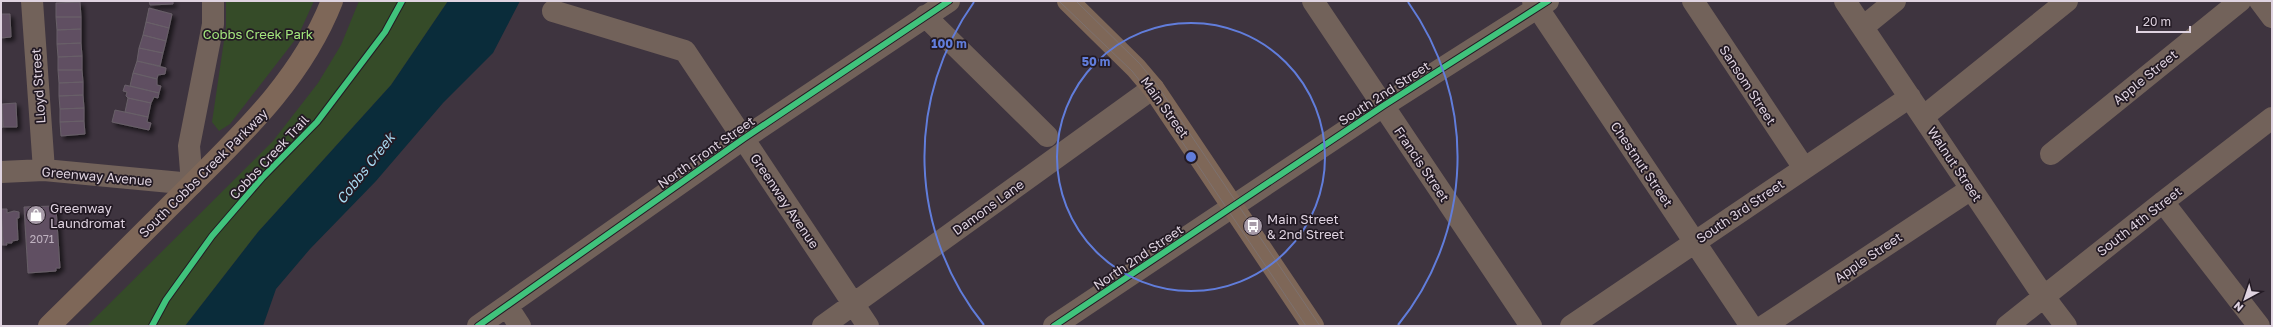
<svg xmlns="http://www.w3.org/2000/svg" width="2273" height="327" font-family="'Golos Text',sans-serif">
<defs>
<filter id="shadow"><feDropShadow dx="3.5" dy="3.5" stdDeviation="2" flood-color="#0009"/></filter>
</defs>
<rect width="100%" height="100%" fill="#3e343f"/>
<path fill="#354b28" d="M226 1H314L298 36 230 124 219 131 212 122 226 27Z
M359 1H448L391 85 258 232 185 326H87L273 141 318 83 341 45Z"/>
<path fill="#0a2c3a" d="M448 1H520L493 53 443 103 376 181 310 249 276 289 263 326H185L258 232 391 85Z"/>
<path fill="#605062" stroke="#685f68" filter="url(#shadow)" d="M149 1H173V4L150 5Z
M80 2 81 17H56V3Z
M149 8 172 14 169 28 146 22Z
M1 14H10L11 37 1 38Z
M56 17H81V29L57 30Z
M146 22 169 28 166 41 143 35Z
M81 29V43L57 44V30Z
M143 35 166 41 163 53 139 48Z
M81 43 82 56 58 57 57 44Z
M139 48 163 53 160 66 137 61Z
M82 56V70H58V57Z
M137 61 166 68 165 74 158 75 157 79 133 73Z
M58 70H82L83 82 59 83Z
M133 73 157 79V85L161 86 159 93 130 86Z
M83 82V95L59 96V83Z
M125 85 159 93 158 98 154 97 151 103 128 98 126 96 127 92 123 91Z
M83 95 84 108 60 109 59 96Z
M1 98 3 127 1 128Z
M128 98 151 103 148 117 125 112Z
M16 103 17 127H3L2 104Z
M84 108V121L60 122V109Z
M115 110 148 117 147 122 151 123 149 130 112 122Z
M84 121 85 134 61 136 60 122Z
M53 206V208H56L60 268H56V271L28 273 24 207Z
M1 209 3 245H1Z
M1 209H7V213L14 211 19 212V218H17L18 240 12 241V243H6L7 245H3Z"/>
<g fill="none" stroke-linecap="round" stroke-linejoin="round">
<path stroke="#72625a" stroke-width="22" d="M32 1 44 170
M1313 1 1531 326
M1533 1 1751 326
M1693 1 1804 168
M1845 1 2044 297 2066 326
M2260 1 2272 17
M553 11 685 51 868 326
M925 16 1047 136
M1863 27 1895 1
M1923 117 2067 1
M2051 154 2240 1
M1 172 44 170 192 184 189 146 213 24V1
M2163 202 2259 326
M507 306 520 326
M478 326 743 139 949 1
M823 326 1153 88
M1054 326 1383 106 1548 1
M1571 326 1910 97
M1764 326 1971 189
M2007 326 2163 202 2272 118"/>
<path stroke="#7e6758" stroke-width="22" d="M1068 1 1136 68 1153 88 1313 326
M49 326C94 282 138 238 183 193 241 135 301 80 332 1"/>
<path stroke="#7d716f" stroke-width="1" d="M1059 1 1132 71 1148 91 1306 326
M1076 1 1140 64 1157 85 1320 326"/>
<g stroke="#231a24" stroke-width="8">
<path id="cycleway" d="M152 326 166 300 212 236 262 178 317 122 385 32 402 1
M478 326 743 139 949 1
M1054 326 1383 106 1548 1"/>
</g>
<use href="#cycleway" stroke="#40c37c" stroke-width="6"/>
</g>
<g fill="none" stroke="#617ddb" stroke-width="2">
<circle cx="1191" cy="157" r="134"/>
<path d="M984 325A267 267 0 0 1 974 2M1408 2A267 267 0 0 1 1398 325"/>
</g>
<defs>
<g id="shop-disc" transform="scale(1)"><circle r="9.5" fill="#a79ba8" stroke="#231a24"/><path d="M-5-2.5h2.3a2.7 3.5 0 0 1 5.4 0H5L5.5 6h-11ZM-1.5-2.5h3a1.5 2.3 0 0 0-3 0Z" fill="#fff"/></g>
<g id="bus-disc" transform="scale(1)"><circle r="9.5" fill="#a79ba8" stroke="#231a24"/><path d="M-5-6H5V4H4V6H2V4H-2V6H-4V4H-5ZM-3.5-4V0h7V-4ZM-3.5 1.2v1.5H-2V1.2ZM2 1.2v1.5H3.5V1.2Z" fill="#fff"/></g>
</defs>
<g fill-rule="evenodd">
<use href="#shop-disc" x="36" y="215"/>
<use href="#bus-disc" x="1253" y="226"/>
</g>
<g text-anchor="middle" dominant-baseline="central" stroke-width="3.5" stroke-linejoin="round" paint-order="stroke">
<g font-size="11" fill="#bfb2c0">
<text x="42" y="238">2071</text>
</g>
<g font-size="13" fill="#a3e67d" stroke="#231a24">
<text x="258" y="34">Cobbs Creek Park</text>
</g>
<g font-size="13" fill="#dfd3e0" stroke="#231a24">
<text transform="translate(2145 77) rotate(-39)">Apple Street</text>
<text transform="translate(1748 85) rotate(57)">Sansom Street</text>
<text transform="translate(38 86) rotate(-94)">Lloyd Street</text>
<text transform="translate(1384 93) rotate(-33)">South 2nd Street</text>
<text transform="translate(1165 107) rotate(54)">Main Street</text>
<text transform="translate(706 152) rotate(-35)">North Front Street</text>
<text transform="translate(269 157) rotate(-47)">Cobbs Creek Trail</text>
<text transform="translate(1422 164) rotate(56)">Francis Street</text>
<text transform="translate(1642 164) rotate(56)">Chestnut Street</text>
<text transform="translate(1955 164) rotate(56)">Walnut Street</text>
<text transform="translate(203 173) rotate(-45)">South Cobbs Creek Parkway</text>
<text transform="translate(97 176) rotate(5)">Greenway Avenue</text>
<text transform="translate(785 201) rotate(56)">Greenway Avenue</text>
<text transform="translate(988 207) rotate(-36)">Damons Lane</text>
<text transform="translate(1740 211) rotate(-34)">South 3rd Street</text>
<text transform="translate(2139 221) rotate(-38)">South 4th Street</text>
<text transform="translate(1138 257) rotate(-34)">North 2nd Street</text>
<text transform="translate(1868 257) rotate(-34)">Apple Street</text>
</g>
<g font-size="13" fill="#dfd3e0" stroke="#231a24" text-anchor="start">
<text x="50" y="208">Greenway<tspan x="50" dy="15">Laundromat</tspan></text>
<text x="1267" y="219">Main Street<tspan x="1267" dy="15">&amp; 2nd Street</tspan></text>
</g>
<g font-size="14" font-style="italic" fill="#a6d9f0" stroke="#231a24">
<text transform="translate(365 168) rotate(-52)">Cobbs Creek</text>
</g>
</g>
<circle cx="1191" cy="157" r="6" fill="#617ddb" stroke="#231a24" stroke-width="2"/>
<g font-size="12" text-anchor="middle" font-weight="bold" fill="#617ddb" stroke="#231a24" stroke-width="3.5" stroke-linejoin="round" paint-order="stroke">
<text x="949" y="48">100 m</text>
<text x="1096" y="66">50 m</text>
</g>
<rect width="2273" height="327" fill="none" stroke="#dfd3e0" stroke-width="4"/>
<g transform="translate(2245 299) rotate(220)" stroke="#231a24" stroke-width="3" paint-order="stroke">
<path d="M0-3L7 15L0 10L-7 15Z" fill="#dfd3e0"/>
<text y="-6" font-size="11" font-weight="bold" text-anchor="middle" fill="#dfd3e0">N</text>
</g>
<path d="M2137 26v6h53v-6" fill="none" stroke="#dfd3e0" stroke-width="2"/>
<text x="2143" y="26" font-size="12" fill="#dfd3e0" stroke="#231a24" stroke-width="3" paint-order="stroke">20 m</text>
</svg>
